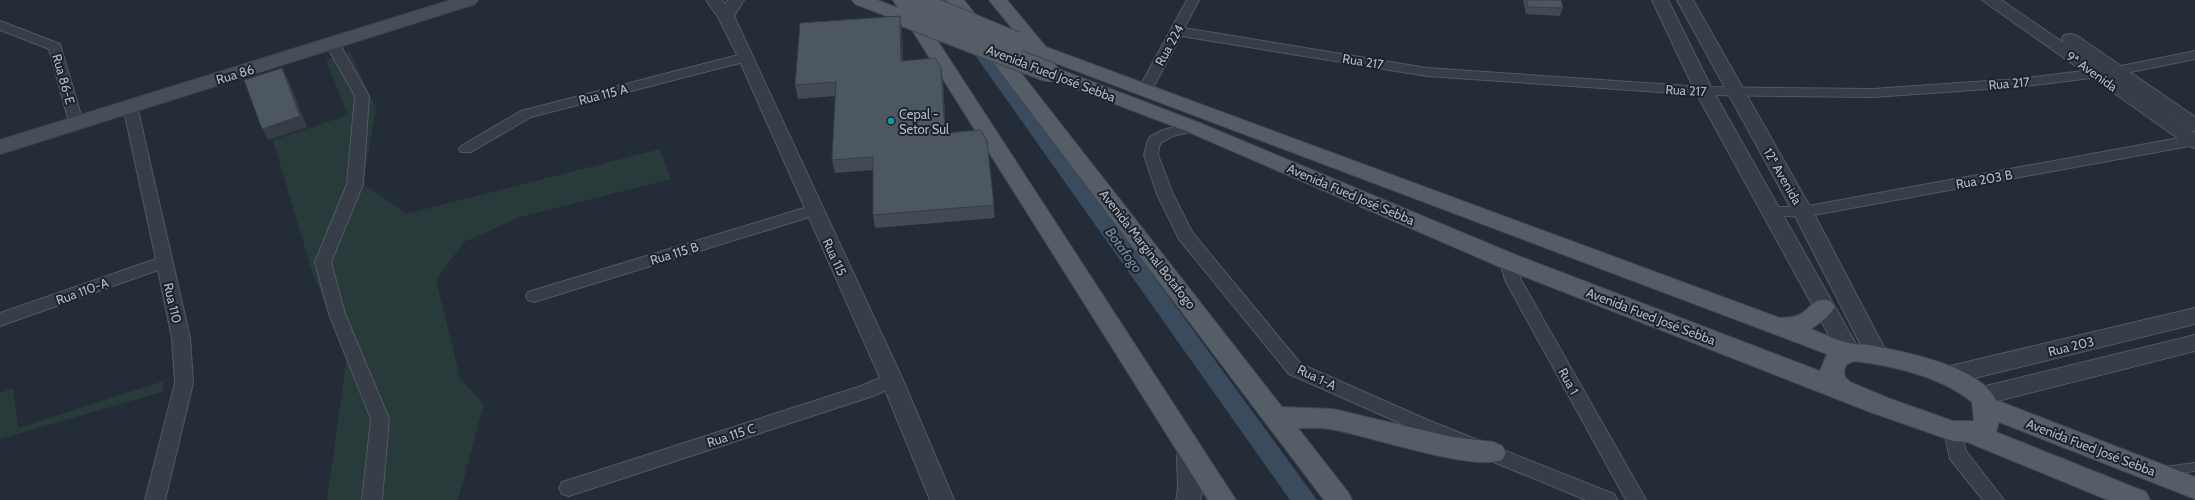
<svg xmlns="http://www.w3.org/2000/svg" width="2195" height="500" font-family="Cabin,sans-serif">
<rect width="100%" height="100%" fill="#242c37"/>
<path fill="#293a3a" d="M350 52 376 108 363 183 406 214 660 149 671 179 520 217 464 242 436 280 460 378 484 404 458 500H327L347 356 313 275 273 140 348 115 326 60Z
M164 381 162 392 0 439V393L13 388 18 428Z"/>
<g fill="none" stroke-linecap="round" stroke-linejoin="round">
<path fill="#3b4b5e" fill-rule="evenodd" d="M936 0H952L1317 500H1290Z"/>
<g stroke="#525962" stroke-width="10">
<path id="service" d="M2165 471 2195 467"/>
</g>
<g stroke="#525962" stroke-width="2">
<path id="minor" d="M1187 0H1199L1184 28 1427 68 1704 87 1873 89 2017 79 2116 67 2195 51V59L2116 75 2017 87 1873 97 1704 95 1427 76 1181 36 1150 93H1140L1138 90Z
M0 21 60 44 83 122 81 125H71L69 122 49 49 0 30Z
M332 39 339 43 369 96 363 184 331 262 345 314 389 419 382 500H362L371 419 329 314 315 262 347 184 355 96 325 43Z
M746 53 751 54 753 57 751 60 531 117 471 152H461L459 149 461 146 521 111Z
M130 102 135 103 137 106 190 338 193 383 165 500H145L175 383 172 338 158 270 0 326V313L156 259 123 106 125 103Z
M1193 122 1198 124 1200 127 1198 130 1173 136 1161 143 1159 147 1158 155 1173 194 1192 232 1301 364 1430 421 1614 494 1617 500H1586L1418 431 1289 374 1179 239 1157 194 1144 155 1148 140 1150 137 1163 130Z
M2195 135V145L1803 217 1767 215 1764 211 1767 207H1803Z
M814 205 819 206 822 210 819 214 534 302 528 300 526 296 528 292Z
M1508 255 1514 257 1521 280 1646 500H1626L1505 280 1500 261 1502 257Z
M892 373 898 375 901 380 898 385 873 396 569 496 562 494 559 488 562 482 569 480 861 386Z
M1953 424 1959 426 1966 451 2004 500H1983L1950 459 1944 431 1947 426Z"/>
</g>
<g stroke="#525962" stroke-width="2">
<path id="tertiary" d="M706 0H722L725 4 728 0H744L734 16 903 380 954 500H930L881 380 738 57 718 17Z
M1652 0H1668L1713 91 1861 353 1858 359 1850 361 1842 359 1695 91Z
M1677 0H1693L1813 212 1888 355 1885 361 1877 363 1869 361 1793 212Z
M1982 0H2001L2195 133V148L2189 146Z
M2070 34 2076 35 2195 117V131L2189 129 2064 43 2062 39 2064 35Z
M2195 308V324L1946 385 1938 382 1935 376 1938 370 1946 367Z
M2195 335V351L1982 405 1974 402 1971 396 1974 390 1982 387Z
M1189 440 1197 443C1205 458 1205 484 1200 500H1176C1182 482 1172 460 1181 443Z"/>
</g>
<g stroke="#414750" stroke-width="2">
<path id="secondary" d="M451 0H478L475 4 0 154V140Z"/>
</g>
<g stroke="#414750" stroke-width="2">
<path id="primary" d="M852 0H877L898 8 893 0H911L1236 500H1208L907 22 899 21 855 4Z
M946 0H964L1282 407 1333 409 1452 437 1493 442 1502 446 1506 453 1502 460C1471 471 1372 437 1335 430 1323 427 1310 428 1298 428L1348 492 1352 500H1324Z
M989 0H1007L1046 47 1780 318C1785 317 1791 318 1796 316 1812 311 1811 295 1831 301L1835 307 1826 318 1811 329C1823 334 1836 340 1849 343 1855 345 1863 344 1870 345 1905 352 1980 366 1996 400L2195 477V499L1999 422 1996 432 2146 492 2150 500H2108L1967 442 1953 441 1870 412 1500 267 1186 131 1042 76 1040 72 1042 68 1049 66 1056 68 1200 123 1516 255 1820 371 1827 354 1010 46 1007 42 1010 38 1019 37ZM1854 361C1894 366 1940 376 1972 402L1974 421H1953L1888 398 1850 382 1845 377 1844 370 1847 364Z"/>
</g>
<use href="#service" stroke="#373e47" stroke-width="8"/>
<use href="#minor" fill="#373e47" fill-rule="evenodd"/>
<use href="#tertiary" fill="#373e47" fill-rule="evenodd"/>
<use href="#secondary" fill="#464e5a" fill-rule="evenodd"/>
<use href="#primary" fill="#555d67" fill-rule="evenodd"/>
<g stroke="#414750" stroke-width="22" stroke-linecap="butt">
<path id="primary-bridge" d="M914 0 1016 42
M905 17 1049 72"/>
</g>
<use href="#primary-bridge" stroke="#555d67" stroke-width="20"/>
</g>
<path fill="#424b54" d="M1523 0H1561L1563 8 1560 16 1526 14Z
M900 16 902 30 903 61 941 68 943 81 946 133 987 141 995 218 875 228 873 215V170L835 173 832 160 835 96 798 99 795 85Z"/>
<path fill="#363d45" d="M900 16 902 30 903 74 901 61Z
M282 68 288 79 307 127 268 140 262 129Z
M941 68 943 81 946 146 945 133Z"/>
<path fill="#4d5762" stroke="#363d45" d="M1527 0H1561L1563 8 1528 7Z
M900 16 901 61 935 58 941 68 945 133 981 130 987 141 994 205 873 215V157L832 160 836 82 795 85 800 23Z
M282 68 300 116 262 129 244 80Z"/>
<circle fill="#0f9aa8" stroke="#1d232c" stroke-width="1.5" cx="891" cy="121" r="4"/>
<g text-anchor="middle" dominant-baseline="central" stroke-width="4" stroke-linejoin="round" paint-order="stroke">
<g font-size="13" fill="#b2b9c3" stroke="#1d232c">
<text transform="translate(1169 45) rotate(-61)">Rua 224</text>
<text transform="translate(1363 61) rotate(9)">Rua 217</text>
<text transform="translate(2092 71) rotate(35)">9ª Avenida</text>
<text transform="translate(1051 73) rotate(21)">Avenida Fued José Sebba</text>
<text transform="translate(235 74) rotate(-17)">Rua 86</text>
<text transform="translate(64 79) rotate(74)">Rua 86-E</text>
<text transform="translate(2009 83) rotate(-5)">Rua 217</text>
<text transform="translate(1686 90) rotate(3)">Rua 217</text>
<text transform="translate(603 94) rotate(-14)">Rua 115 A</text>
<text transform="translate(1783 176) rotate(60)">12ª Avenida</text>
<text transform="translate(1984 179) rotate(-10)">Rua 203 B</text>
<text transform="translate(1351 194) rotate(23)">Avenida Fued José Sebba</text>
<text transform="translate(1148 249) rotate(52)">Avenida Marginal Botafogo</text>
<text transform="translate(674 253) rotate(-17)">Rua 115 B</text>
<text transform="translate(835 257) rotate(65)">Rua 115</text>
<text transform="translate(82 291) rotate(-20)">Rua 110-A</text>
<text transform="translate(173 303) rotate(77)">Rua 110</text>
<text transform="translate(1651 316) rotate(21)">Avenida Fued José Sebba</text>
<text transform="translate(2071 346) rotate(-14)">Rua 203</text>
<text transform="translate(1317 377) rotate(26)">Rua 1-A</text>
<text transform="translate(1569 381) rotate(61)">Rua 1</text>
<text transform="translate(731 435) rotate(-18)">Rua 115 C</text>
<text transform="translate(2091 447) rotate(21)">Avenida Fued José Sebba</text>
</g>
<g font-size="13" fill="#b2b9c3" stroke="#1d232c" text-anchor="start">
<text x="899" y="114">Cepal -<tspan x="899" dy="15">Setor Sul</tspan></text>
</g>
<g font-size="14" font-style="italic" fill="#768ba3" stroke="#1d232c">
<text transform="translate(1124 250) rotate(54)">Botafogo</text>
</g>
</g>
</svg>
